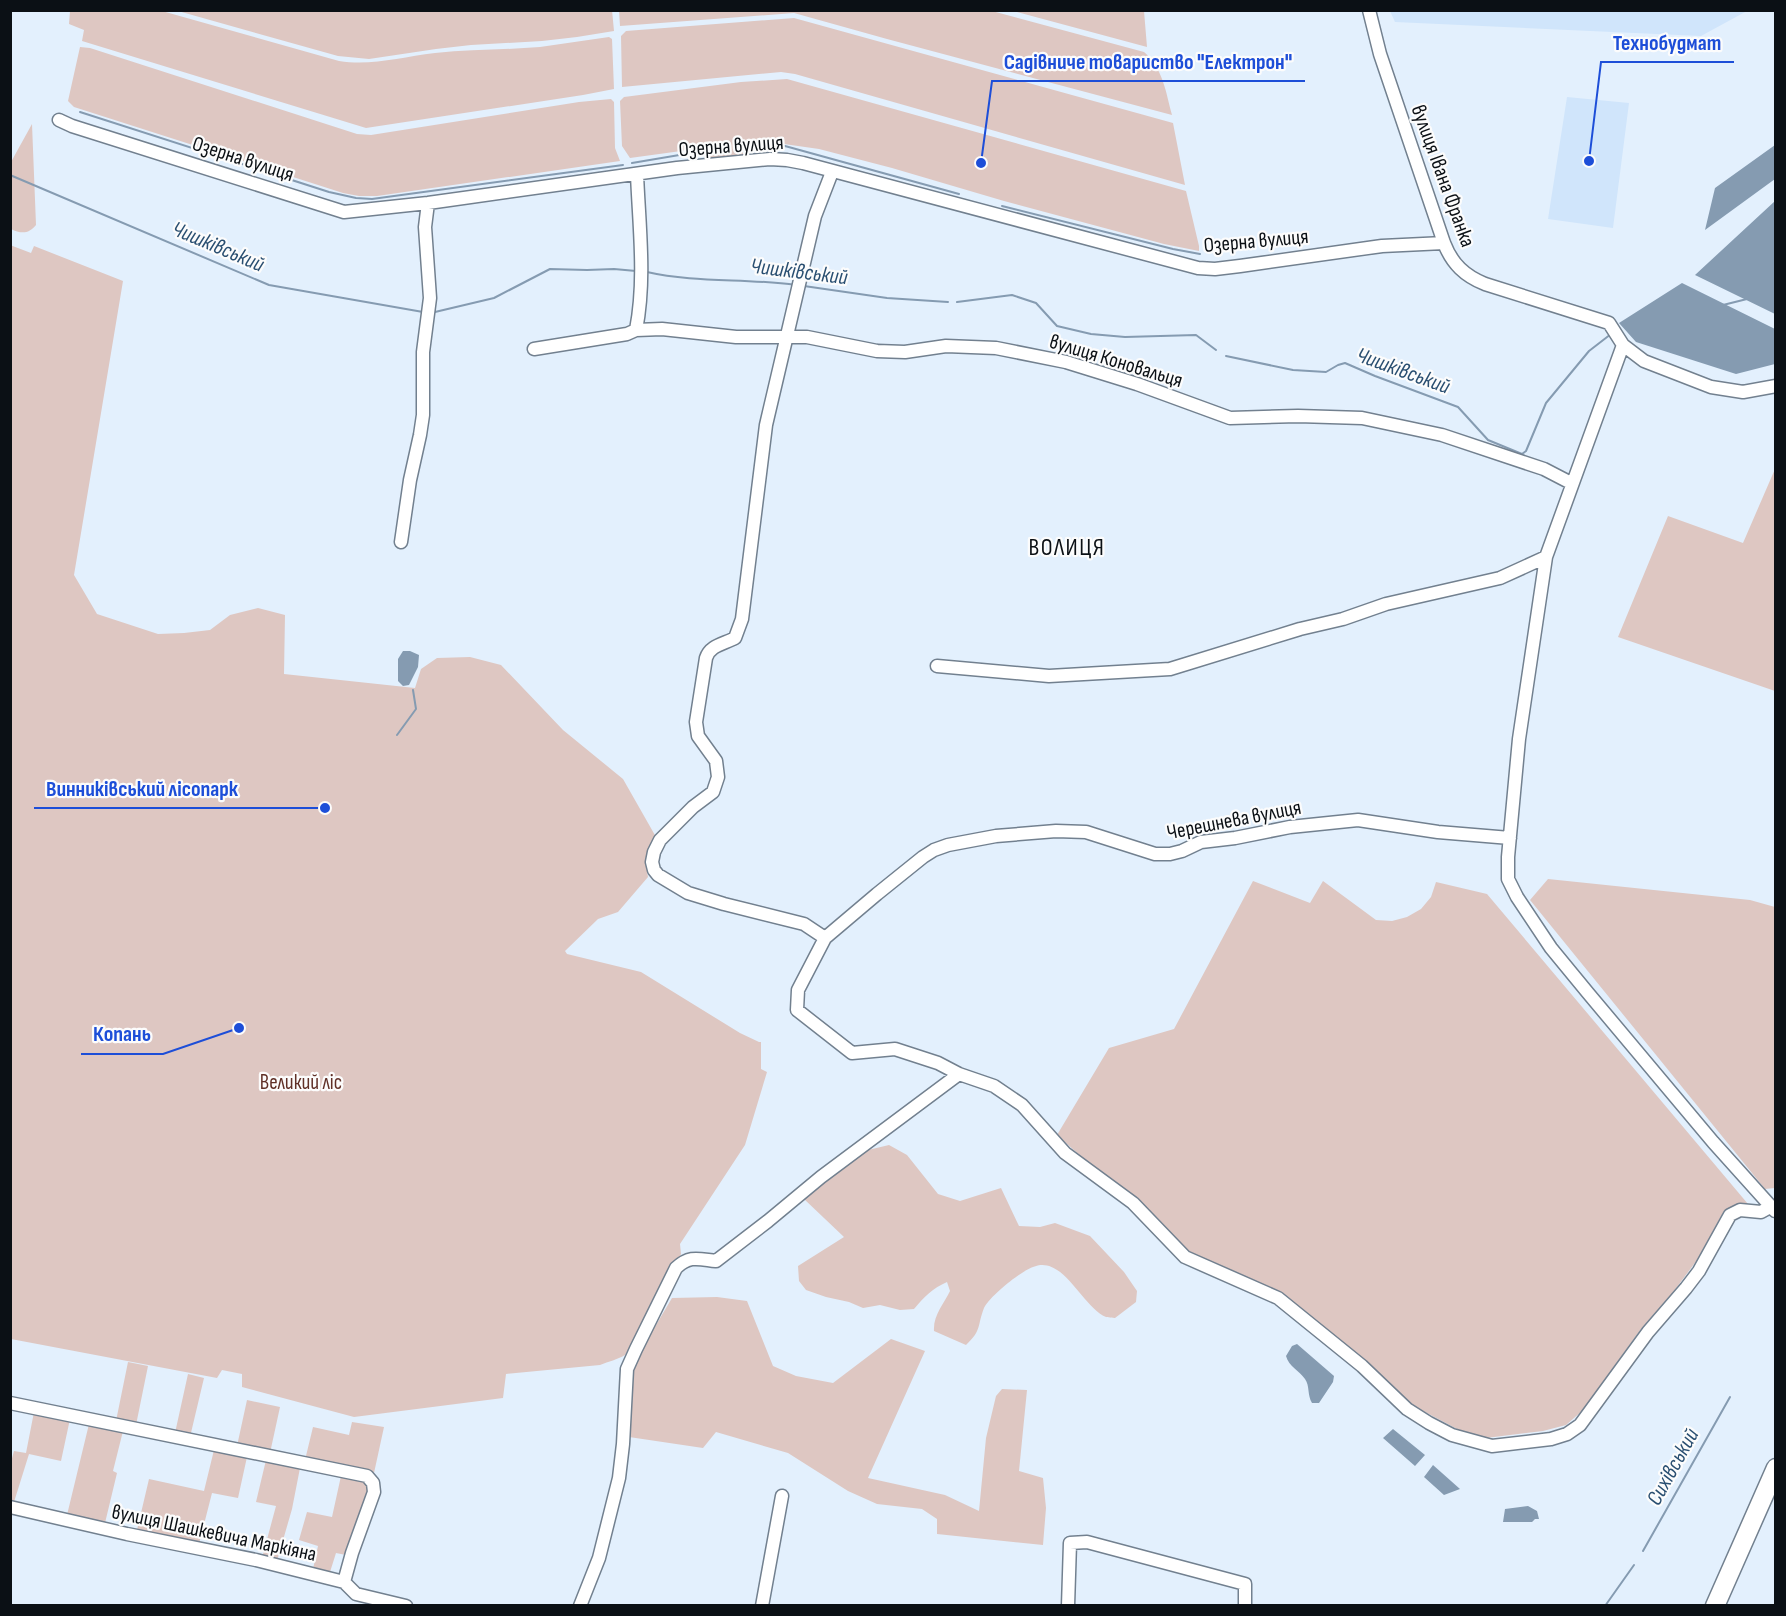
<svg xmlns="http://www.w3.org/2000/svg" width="1786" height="1616" font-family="'Sofia Sans Condensed',sans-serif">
<rect width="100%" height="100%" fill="#e3f0fd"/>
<path fill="#d0e5fb" d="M1390 11H1747L1701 36 1395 22Z
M1567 97 1629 103 1613 228 1548 219Z"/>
<path fill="#dec7c2" d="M612 10 614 31 577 37 542 41 471 45 436 49 369 59 338 56 178 11Z
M70 11H162L339 61C372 66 401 57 435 53 470 49 505 50 540 47 563 44 586 40 609 37L612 39 614 89 583 95 366 128 82 41 84 30 69 24Z
M619 11H992L1144 52C1163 68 1166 93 1172 115L887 39 794 13 620 26Z
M1013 11H1144L1147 47Z
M794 18 1173 123 1185 185 795 74 781 72 622 87 621 36 626 31Z
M80 47 90 48 357 134 371 135 579 102 611 99 614 102 615 148 620 161 377 196H359L343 193 74 107 68 101Z
M787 79 1186 191 1199 246V251L1164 244 1004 201 892 168 819 149 784 144 743 145V157L705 159 703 148 630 158 622 146 620 101 624 97 741 82Z
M32 124 36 225C29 234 21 234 11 229V162Z
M10 245 31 253 34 246 123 281 74 575 97 614 158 634 184 633 210 630 230 615 258 608 285 615 284 674 415 688 421 669 437 658 470 657 501 665 563 730 623 779 656 837C646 850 645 861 648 877L618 912 598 919 565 951 567 954 641 972 740 1033 759 1042H761V1069L767 1072 745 1145 680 1244 681 1254 678 1260V1262L625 1355C617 1360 609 1361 600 1365L506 1374 503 1398 354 1417 242 1387V1374L222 1370 217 1378 11 1339Z
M1775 469V691L1618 637 1668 516 1743 543Z
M1548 879 1750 900 1775 907V1188L1765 1189 1530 900Z
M1253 881 1310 903 1323 881 1376 920 1392 921 1407 917 1421 909 1431 897 1436 882 1487 894 1748 1204 1734 1206 1724 1211 1697 1260 1674 1291 1641 1329 1582 1411 1566 1425 1543 1431 1486 1438 1459 1430 1406 1402 1280 1297 1187 1251 1057 1135 1109 1048 1174 1029Z
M889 1145 907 1155 938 1194 960 1201 1001 1188 1019 1226 1040 1227 1055 1223 1090 1236 1124 1272 1137 1291 1136 1302 1115 1318C1114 1318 1106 1317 1106 1317 1082 1307 1063 1254 1033 1267 1021 1271 989 1297 984 1308 977 1326 982 1330 966 1345L934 1331C933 1315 944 1304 950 1291L947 1282C933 1288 924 1297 914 1309L900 1310 880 1305 863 1308 849 1302 826 1297 806 1290 799 1281 798 1266 844 1237 804 1199 864 1151Z
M717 1297 747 1301 773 1366 796 1376 833 1383 891 1339 925 1351 868 1478 945 1495 979 1511 986 1438 996 1396 1002 1389 1027 1390 1019 1471 1043 1478 1046 1508 1043 1545 937 1534V1519L922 1509 877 1504 848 1491 788 1453 716 1432 703 1448 629 1437 631 1378 637 1357 672 1298Z
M128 1362 148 1366 136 1425 116 1421Z
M188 1374 204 1378 190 1437 175 1433Z
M247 1400 280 1407 270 1453 237 1446Z
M34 1412 70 1419 61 1461 29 1454 14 1502 11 1501V1462L14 1451 26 1453Z
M352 1422 384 1427 374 1473 305 1460 313 1427 349 1435Z
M89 1424 123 1431 113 1471 117 1473 105 1523 67 1515Z
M214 1450 247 1457 238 1498 212 1493 199 1544 137 1530 149 1479 204 1491Z
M266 1460 300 1468 292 1509 277 1561 262 1558 276 1506 256 1502Z
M341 1476 363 1480 369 1488 346 1555 336 1553 330 1572 313 1569 318 1546 299 1540 307 1512 332 1517Z"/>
<path fill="#859bb1" d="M1775 145V179L1705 230 1715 188Z
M1775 201V314L1695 275Z
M1682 283 1775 329V364L1736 374 1636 342 1619 323Z
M403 651H410L419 655 418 667 409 685 403 686 398 681V659Z
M1297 1344 1334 1376 1333 1382 1319 1403H1312C1307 1395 1310 1386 1305 1379 1299 1370 1289 1367 1286 1356L1292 1346Z
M1393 1429 1425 1455 1415 1466 1383 1438Z
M1433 1465 1460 1489 1444 1495 1424 1477Z
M1528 1506 1537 1511 1539 1519H1535L1532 1522H1503L1505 1509Z"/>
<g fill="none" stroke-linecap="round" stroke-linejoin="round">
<path stroke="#859bb1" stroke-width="2" d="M80 112 329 192 356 198 372 199 623 165
M742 148 785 146 959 194
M632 163 703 151
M10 175 269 285 423 312
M1002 206 1173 249 1200 254
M647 272C696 283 746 278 796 285
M804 286 887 298 948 302
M957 302 1012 295 1036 303 1057 326 1091 334 1125 337 1196 335 1216 350
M1723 305 1747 299
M435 312 494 298 550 269 587 270 614 269 636 271
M1226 356 1293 370 1326 372 1338 365 1345 363 1375 376 1458 407 1488 440 1522 454 1526 451 1546 403 1589 351 1611 334
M397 735 416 709 413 690
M1643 1551 1730 1397
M1605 1606 1634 1565"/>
<g stroke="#72808f" stroke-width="15">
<path id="minor" d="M1369 10 1380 54 1444 243C1452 264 1465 276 1485 284L1609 323 1623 345 1644 361 1711 387 1743 392 1776 386
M59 120 72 126 344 212 428 203 677 168 770 159 787 160 803 163 1198 268 1215 269 1240 266 1382 246 1444 243
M636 330C646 279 639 225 637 174
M1623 345 1546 557 1519 739 1508 857V879L1517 897 1551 948 1588 993 1713 1142 1775 1211
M534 349 627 334 636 330 662 329 736 337H807L877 351 905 352 946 346 996 348 1066 362 1137 384 1230 418 1298 416 1362 418 1442 435 1544 469 1571 483
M401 542 410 480 420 435 423 415V352L430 298 425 227 428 203
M937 666 1049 676 1170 669 1300 629 1343 619 1386 604 1500 578 1546 557
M1510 838 1438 832 1358 820 1290 827 1235 838 1201 842 1182 851 1170 854H1155L1086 832 1056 831 996 836 948 845 934 850 923 857 877 894 825 938 798 990 797 1010 852 1053 895 1049 938 1063 959 1074 994 1086 1022 1105 1065 1153 1133 1203 1185 1257 1278 1298 1362 1366 1407 1409 1429 1423 1452 1435 1492 1446 1551 1439 1567 1434 1580 1425 1648 1332 1686 1288 1699 1271 1730 1215 1740 1210 1761 1212 1770 1207
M825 938 804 924 724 904 688 893 658 875 654 870 652 862 654 852 660 840 693 807 713 792 718 777 716 761 698 736 696 722 706 658C710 645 724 644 735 638L742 619 766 425 815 216 832 172
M10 1403 367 1476 373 1483 374 1492 352 1553 344 1582
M10 1507 127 1534 256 1560 344 1582 356 1594 406 1606
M580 1606 599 1558 619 1478 623 1444 627 1369 636 1349 676 1268C690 1255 698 1259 716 1261L768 1221 821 1177 959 1074
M762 1606 782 1496
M1068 1606 1070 1543 1087 1542 1245 1584V1606"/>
</g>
<g stroke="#72808f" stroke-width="21">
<path id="highway" d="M1715 1606 1776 1468"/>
</g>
<use href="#minor" stroke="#fff" stroke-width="12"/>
<use href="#highway" stroke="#fff" stroke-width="18"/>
</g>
<g text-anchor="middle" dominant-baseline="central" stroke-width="4.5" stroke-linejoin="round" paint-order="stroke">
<g font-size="21" fill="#0b1015" stroke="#fcfcfc">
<text transform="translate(731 146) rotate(-4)">Озерна вулиця</text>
<text transform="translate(243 159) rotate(18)">Озерна вулиця</text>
<text transform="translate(1443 176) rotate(70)">вулиця Івана Франка</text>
<text transform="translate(1256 241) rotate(-5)">Озерна вулиця</text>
<text transform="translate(1116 361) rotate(17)">вулиця Коновальця</text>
<text transform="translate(1234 820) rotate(-11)">Черешнева вулиця</text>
<text transform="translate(214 1533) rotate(12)">вулиця Шашкевича Маркіяна</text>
</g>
<g font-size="21" fill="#603027" stroke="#fcfcfc">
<text x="301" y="1082">Великий ліс</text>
</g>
<g font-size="22" font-style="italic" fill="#2a4f71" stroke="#fcfcfc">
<text transform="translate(218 247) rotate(23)">Чишківський</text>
<text transform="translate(799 272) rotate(7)">Чишківський</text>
<text transform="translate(1403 371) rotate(20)">Чишківський</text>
<text transform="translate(1673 1467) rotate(-61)">Сихівський</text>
</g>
<g font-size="24" letter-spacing="1.5" fill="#0b1015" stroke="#fcfcfc">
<text x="1067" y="547">ВОЛИЦЯ</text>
</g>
</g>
<path fill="none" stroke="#1d4ed8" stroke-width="2" d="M1589 161L1601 62H1734M981 163L992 81H1305M325 808L250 808H34M239 1028L163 1054H81"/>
<g fill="#1d4ed8" stroke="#fcfcfc" stroke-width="2">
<circle cx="1589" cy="161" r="6"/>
<circle cx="981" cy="163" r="6"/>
<circle cx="325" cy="808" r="6"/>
<circle cx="239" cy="1028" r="6"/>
</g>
<g font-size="22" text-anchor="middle" font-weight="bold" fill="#1d4ed8" stroke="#fcfcfc" stroke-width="4.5" stroke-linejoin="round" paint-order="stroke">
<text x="1667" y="50">Технобудмат</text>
<text x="1148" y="69">Садівниче товариство "Електрон"</text>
<text x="142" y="796">Винниківський лісопарк</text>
<text x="122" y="1041">Копань</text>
</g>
<rect width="1786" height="1616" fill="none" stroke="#0b1015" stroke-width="24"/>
</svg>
